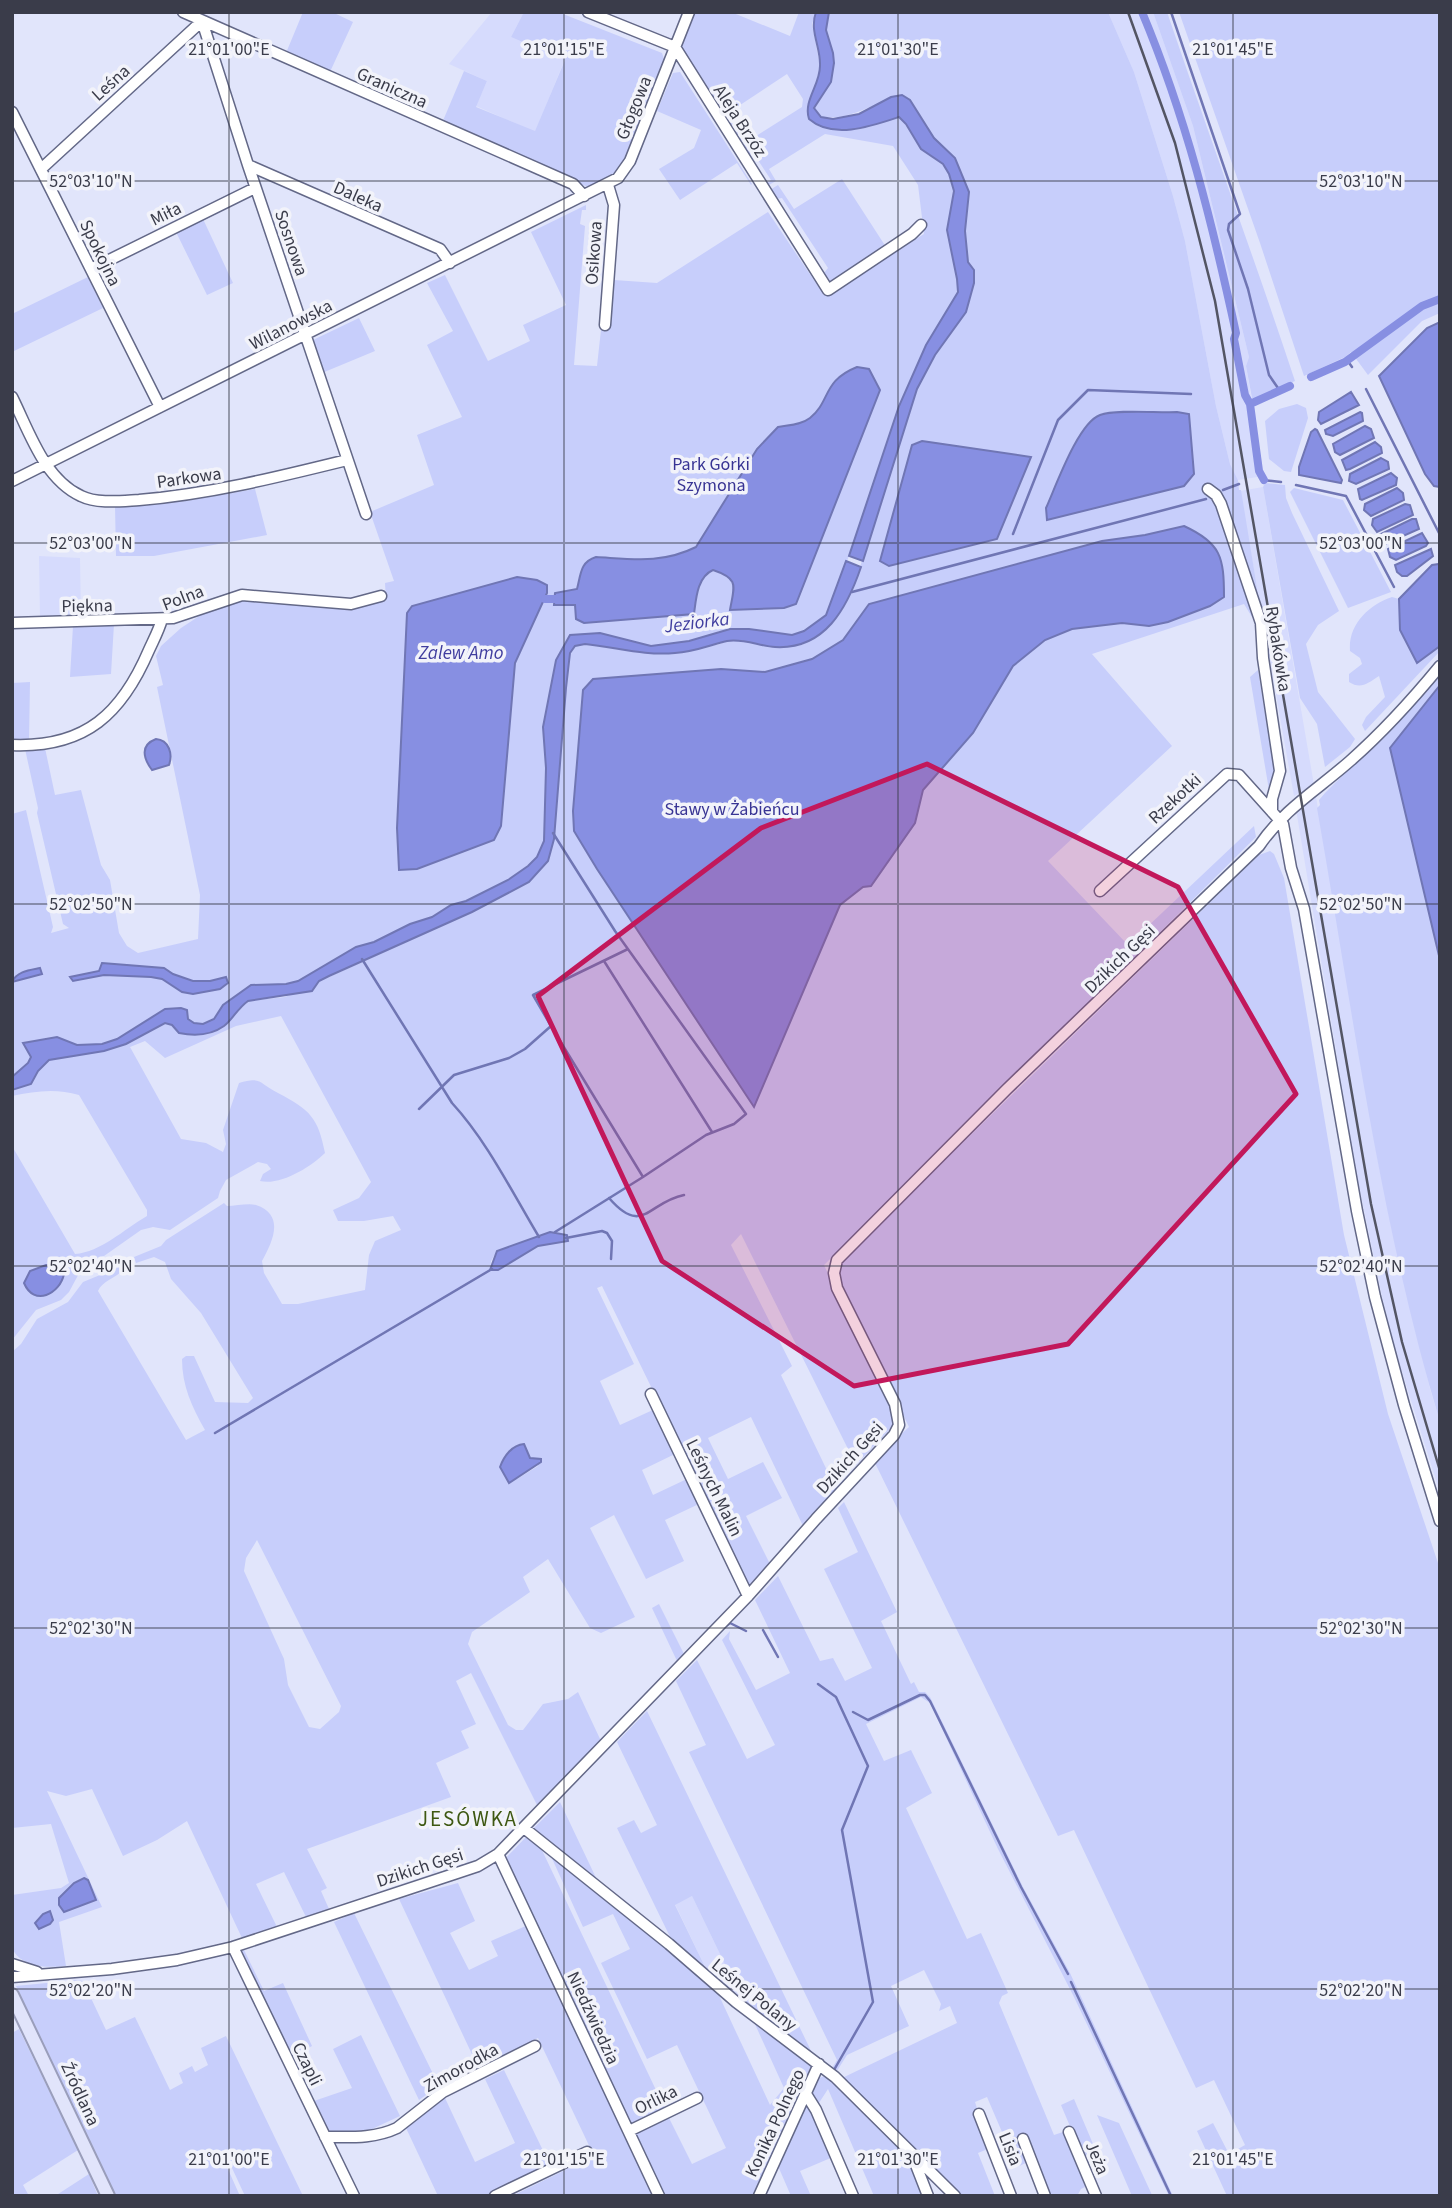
<svg xmlns="http://www.w3.org/2000/svg" width="1452" height="2208" font-family="'Source Sans 3',sans-serif">
<rect width="100%" height="100%" fill="#e1e5fb"/>
<path fill="#d6dbfd" d="M492 12H524L511 37 565 59 535 132 476 106 487 81 449 64Z
M1108 12H1153L1193 126 1249 357 1246 366 1264 476 1238 480 1230 464 1216 406 1185 241 1173 196 1134 72Z
M1263 487 1314 785 1294 796 1240 491Z
M39 556 80 558 81 617 40 618Z
M1316 797 1380 1172 1430 1389 1440 1422V1493L1397 1356 1383 1301 1356 1172 1296 809Z
M692 1896 744 2004 708 1973 675 1904Z"/>
<path fill="#c7cefb" fill-rule="evenodd" d="M303 12H332L353 22 329 74 286 53Z
M524 12H558L662 53 665 62 620 168 616 173 590 188 442 123 464 71 487 81 476 107 535 131 565 60 511 37Z
M695 12H731L790 36 799 12H816L812 24 820 65 818 81 811 96 815 125C843 134 871 126 899 117L906 124 921 149 943 164 949 174 954 191 947 230 957 279 958 292 926 345 899 406 849 556 826 615 804 631 792 635 749 629 719 631 711 636 689 641 651 646 600 633 570 635 556 660 543 727 546 768 544 841 537 857 528 866 508 880 466 901 451 905 432 917 410 924 374 942 356 947 298 981 286 984 251 985 223 1005 214 1019 203 1024 194 1023 187 1019V1010L165 1009 117 1039 102 1044 77 1045 57 1037 24 1043 31 1056 28 1063 12 1077V814L26 810 53 927 51 933 69 928 63 924 37 813 38 808 25 749 45 748 55 795 81 790 101 865 110 880 119 933 127 946 138 953 198 939 200 895 157 687 163 685 156 656 161 646 181 628 216 605 248 598 386 601 385 583 394 581 370 512 434 485 417 435 462 417 427 345 453 331 427 283 445 275 488 361 530 341 523 325 566 305 531 232 586 205V210H582L580 224 585 226 574 365 597 366 601 330H609L614 280 657 283 768 212 824 295 924 234 918 185 893 146 825 134 769 169 776 181 767 186 766 184 771 180 754 154 748 157 742 145 802 107 803 99 787 74 731 111 747 137 740 142 680 46ZM102 963 164 968 173 974 193 981H210L219 978 228 983 220 989 193 994 182 992 161 979 152 977 104 975 73 981 70 977 99 971Z
M829 12H1108L1134 72 1173 196 1185 241 1216 406 1230 464 1238 480 1239 490H1241L1261 612 1253 614 1252 617 1244 604 1092 654 1172 746 1048 861 1128 945 1254 826 1256 837 824 1265 895 1418 892 1427 856 1465 741 1234 731 1245 792 1366 781 1375 836 1489 803 1526 751 1417 708 1438 728 1479 763 1462 782 1498 746 1516 770 1564 748 1586 602 1286 597 1288 634 1364 600 1381 620 1425 655 1409 677 1453 642 1470 653 1495 689 1478 701 1503 665 1520 684 1561 646 1579 614 1515 590 1528 635 1617 601 1633 590 1628 548 1559 523 1577 530 1592 472 1632 468 1644 508 1725 516 1730H523L543 1704 568 1699 578 1692 601 1741 537 1805 471 1673 456 1681 476 1724 461 1731 469 1748 436 1763 451 1797 307 1849 327 1888 321 1891 329 1909 306 1917 284 1872 256 1884 277 1927 242 1938 187 1821 157 1840 123 1856 92 1789 66 1796 47 1791 102 1907 59 1922 66 1966C50 1968 19 1968 12 1947 9 1938 12 1906 12 1895L61 1888 69 1883 51 1824 12 1828V1352L21 1344 37 1319 68 1302 83 1282 122 1266 123 1270C116 1278 102 1281 98 1291L186 1440 205 1430C192 1407 182 1386 182 1359L186 1356H194L215 1402 248 1403 253 1398 201 1313 171 1279 165 1262 154 1257 136 1263 134 1257 161 1246 166 1240 224 1203 227 1206C236 1206 248 1203 256 1205 286 1215 272 1243 262 1261L264 1273 282 1304H298L365 1290 369 1255 375 1241 401 1230 393 1216 364 1221H338L333 1210 359 1198 371 1182 281 1016 236 1026 165 1058 145 1041 130 1047 181 1139 206 1143 223 1152 226 1144 223 1130 239 1083C262 1076 259 1084 278 1093 310 1110 318 1117 325 1153 311 1167 280 1186 260 1181L263 1174 271 1169 267 1164 258 1162 226 1180 220 1191 218 1198 170 1230 153 1227 141 1230 104 1256 83 1266 69 1292 61 1300 36 1310 12 1340V1146L75 1254C101 1252 123 1230 147 1216V1210L79 1095C56 1088 35 1091 12 1096V1090L31 1084 38 1071 49 1060 104 1051 126 1044 165 1023 172 1025 179 1033 202 1035 225 1026 239 1007 248 1001 285 997 472 912 529 882 554 839 566 688 570 653 575 646 585 644 628 651 717 645 728 641H745L771 647 802 645 817 636 852 592 917 389 935 355 966 312 968 262 965 231 969 192 955 158 934 138 910 100C898 102 882 102 870 107 853 114 840 119 821 117L814 108 818 103 833 53 826 30ZM1177 412 1188 414 1184 486 1047 519 1098 415 1110 413ZM922 441 1031 457 912 444ZM550 1232 568 1241 538 1246 498 1270 490 1269 491 1261 497 1251ZM524 1445 530 1458H537L538 1466 517 1479ZM257 1540 341 1706 339 1712 320 1729 309 1727 288 1685 284 1659 244 1571 246 1558Z
M1153 12H1167C1209 136 1254 257 1295 381L1257 398H1252L1246 366 1249 357 1193 126Z
M1179 12H1440V313L1422 321 1368 375 1351 352 1345 357 1304 376 1260 243Z
M680 72 752 184 751 185 737 163 680 200 659 169 694 148 701 130 657 111 673 73Z
M842 179 886 247 838 276 841 281 833 284 824 273 828 268 782 198 776 199 770 190 778 185 794 209Z
M203 219 233 283 207 295 176 232Z
M88 277 103 308 12 352V314Z
M359 318 375 351 322 373 313 340Z
M1297 404 1306 408 1308 418 1291 472 1284 471 1269 459 1265 421 1279 409Z
M1265 483 1285 485 1286 498 1292 513 1339 611 1318 625 1306 644 1318 692 1355 739 1350 747 1325 767 1317 724 1300 698 1263 487Z
M1294 488 1343 500 1391 592 1348 608 1290 492Z
M255 489 267 535 154 556H116L115 506 186 501Z
M1392 597 1399 599 1400 630 1417 663 1440 646V651L1365 731 1362 725 1366 717 1385 697 1379 676C1368 683 1361 690 1349 682V674L1362 664 1360 658 1350 651C1348 624 1369 605 1392 597Z
M114 624 111 674 70 677 73 626Z
M1258 670 1275 776 1270 796 1250 677Z
M1440 674V1422C1380 1223 1353 1013 1317 808L1320 805 1319 800 1325 793 1423 695Z
M30 682 29 741 12 740V683Z
M1270 851 1274 854 1284 878 1344 1235 1388 1414 1440 1569V2196H1227L1197 2131 1213 2123 1229 2154 1245 2145 1214 2080 1196 2088 1074 1830 1058 1836 875 1463 888 1446 909 1427 840 1284 838 1268 840 1262 1259 855Z
M844 1502 897 1612 881 1621 911 1684 914 1682 919 1692H925L930 1697 1023 1887 1070 1973 1173 2196H1169L1073 1995 998 1849 930 1703 921 1697 866 1724 884 1761 911 1750 932 1793 906 1808 967 1939 981 1933 1008 1993 1002 1996 999 2003 1054 2135 1066 2131 1089 2185 1081 2189 1077 2196H1047L1030 2161 1017 2167 987 2097 975 2102 990 2148 978 2153 995 2196H960L840 2079 957 2023 950 2006 939 2011 941 2004 924 1970 891 1986 909 2026 847 2055 835 2074 831 2070 837 2060 689 1752 706 1745 676 1681 697 1660 747 1759 775 1745 722 1640 730 1631 729 1639 756 1690 790 1673 755 1600 778 1576 820 1661 833 1658 845 1681 872 1668 824 1569 858 1552 838 1508Z
M659 1604 684 1654 677 1661 652 1608Z
M647 1711 814 2057 744 2004 692 1896 675 1905 708 1973 673 1943 617 1828 634 1820 641 1833 657 1825 617 1742Z
M560 1802 598 1882 532 1830Z
M528 1835 540 1846 665 2109 633 2124H630L505 1859Z
M550 1854 604 1895 716 1989 770 2105 784 2088 754 2022 809 2060 812 2069 801 2096 792 2107 778 2150 755 2196H662L634 2132 649 2124 651 2126 669 2118 692 2164 726 2148 677 2045 647 2059 601 1963 630 1949 613 1914 583 1927Z
M458 1883 475 1921 450 1933 469 1970 498 1956 491 1941 528 1925 633 2152 640 2161 657 2196H512L594 2156 538 2038 478 2067 399 1899Z
M354 1913 439 2086 419 2100 334 1922Z
M244 1950 264 1991 283 1983 312 2046 299 2053 293 2050 287 2052 239 1952Z
M77 1980 83 1981 106 2030 135 2017 170 2090 183 2083 179 2073 192 2066 195 2072 208 2065 201 2048 226 2036 303 2196H245L225 2153 222 2156 240 2196H116L16 1986Z
M19 2029 78 2150 23 2185 29 2196H12V2033Z
M361 2035 400 2116 372 2129 373 2132 328 2134 311 2102 352 2088 333 2049Z
M504 2070 550 2165 486 2196H438L406 2128 445 2098 475 2162 515 2143 485 2079Z
M828 2075 909 2158 924 2196H874L828 2089 817 2106 811 2096C811 2084 817 2077 828 2075Z
M1074 2099 1096 2151 1083 2157 1061 2105Z
M805 2103 813 2110 833 2157 800 2171 811 2196H791L778 2166V2162Z
M1097 2115 1119 2123 1152 2195 1132 2196Z
M89 2174 98 2196H55Z"/>
<path fill="#878fe2" stroke="#7076b4" stroke-width="2" d="M816 12H829L826 30 833 53 834 63 831 82 814 108 821 117 833 119 859 114 891 97 902 95 910 100 934 138 955 158 969 192 965 231 968 262 974 270V283L966 312 935 355 917 389 863 561 849 556 899 406 926 345 958 292 957 279 947 230 954 191 949 174 943 164 921 149 906 124 899 117C872 126 833 140 809 119 803 101 820 85 820 66 821 47 809 31 816 12Z
M1440 322V487L1434 486 1425 474 1379 376 1427 328Z
M857 367 869 369 880 390 796 604 784 608 730 610C734 586 740 579 713 570 697 577 696 599 694 614L584 623 576 619 575 605H554L555 593 577 589C581 574 580 562 596 557 632 559 662 564 696 547L757 449 778 427C788 425 801 425 810 418 831 401 822 381 857 367Z
M1351 392 1359 405 1321 424 1318 420 1319 412Z
M1177 412 1189 414 1194 474 1184 486 1047 520 1046 508C1056 486 1078 423 1100 415 1116 409 1158 413 1177 412Z
M1360 412 1362 413 1363 421 1333 436 1326 434 1325 430Z
M1365 426 1371 429 1374 438 1340 455 1335 452 1333 444Z
M1315 429 1317 430 1342 480 1341 483 1299 475V467L1311 432Z
M922 441 1031 457 997 539 889 566 880 561 912 445Z
M1375 442 1381 447 1382 453 1350 469 1346 470 1342 460Z
M1381 458 1388 462 1389 469 1356 484 1349 481 1350 474Z
M1391 473 1397 478 1396 485 1362 500 1360 499 1358 489Z
M1397 488 1403 493 1404 500 1371 516 1364 510 1365 504Z
M1405 504 1410 505 1413 515 1377 532 1372 525 1373 519Z
M1412 519H1416L1419 529 1383 545 1379 535Z
M1184 526C1221 543 1224 557 1224 597L1210 606 1168 622 1149 626 1122 623 1072 629 1045 640 1013 666 973 733 923 790 915 823 871 886 863 887 840 905 754 1107 597 869 574 831 573 811 583 690 593 679 721 669 765 672 812 659 843 640 869 604 1102 541 1145 535Z
M1422 533 1428 543 1426 546 1396 560 1390 557 1388 549Z
M1431 549 1433 556 1407 576H1402L1397 572 1395 565Z
M846 561 861 567C847 608 825 650 775 647 759 646 743 638 727 641 710 645 694 652 675 653 644 656 616 647 585 644L575 646 570 653 566 688 554 839 548 861 529 882 472 912 329 976 319 981 312 991 248 1001C238 1008 232 1020 224 1026 210 1036 194 1036 179 1033L172 1025 165 1023 126 1044 104 1051 49 1060 38 1071 31 1084 12 1090V1077L28 1063 31 1057 23 1043 57 1037 77 1045 102 1044 117 1039 165 1009 181 1008 187 1010 188 1019 194 1023 203 1024 214 1019 223 1005 251 985 286 984 298 981 356 947 374 942 410 924 432 917 451 905 466 901 508 880 528 866 537 857 544 841 546 768 543 727 556 660 570 635 600 633 651 646 689 641 730 629H749L792 635 804 631 826 615Z
M1439 564 1440 646 1417 663 1400 630 1399 599 1432 565Z
M517 577 537 580 547 585V593L515 663 501 826 494 840 417 869 399 870 397 828 407 613 412 606Z
M1440 685V960L1390 748Z
M156 739C169 740 173 754 169 765L152 770C143 758 140 745 156 739Z
M102 963 164 968 173 974 193 981H210L226 977 228 983 220 989 193 994 182 992 162 979 151 977 104 975 73 981 70 977 99 971Z
M40 968 42 974 12 982C17 971 30 970 40 968Z
M550 1232 567 1235 568 1241 538 1246 498 1270H490L497 1251Z
M46 1265 57 1267 64 1274C60 1294 34 1307 24 1283L30 1271Z
M524 1444 530 1458 541 1459V1462L509 1483 500 1467C504 1456 512 1445 524 1444Z
M84 1878 88 1880 96 1900 64 1912 59 1905V1898L74 1883Z
M50 1911 53 1920 50 1924 39 1929 35 1923 43 1914Z"/>
<g fill="none" stroke-linecap="round" stroke-linejoin="round">
<path stroke="#7076b4" stroke-width="2.5" d="M1171 12 1240 214 1229 224 1228 230 1248 289 1269 375 1280 391
M1347 360 1352 367
M1366 389 1440 535
M1262 480 1281 482
M1296 485 1346 496 1394 587
M1223 490 1239 484
M1013 534 1058 420 1088 390 1191 394
M852 592 1206 499
M553 833 615 931 746 1114 734 1124 706 1135 643 1177
M362 959 452 1103C487 1141 512 1192 539 1237
M604 961 712 1132
M551 1026 643 1177 555 1232
M419 1109 454 1075 509 1058 525 1049 551 1026 533 995 628 949
M609 1198C643 1237 648 1202 684 1195
M566 1238 602 1231 607 1233 612 1241 611 1259
M215 1433 492 1269
M726 1626 730 1623 746 1631
M763 1630 778 1657
M818 1684 836 1697 868 1766 842 1830 873 2002 834 2070
M853 1712 868 1720 920 1695H925L930 1701 1021 1887 1068 1974
M1071 1982 1171 2196"/>
<path stroke="#878fe2" stroke-width="8" d="M1142 12C1186 117 1212 222 1236 333L1234 339 1245 395 1250 404 1259 471 1264 480
M1311 377 1345 362 1422 306 1440 299
M1250 404 1290 386
M545 599H563"/>
<g stroke="#636887" stroke-width="13">
<path id="minor" d="M183 12 573 184 584 196
M588 12 675 47 828 290 912 234 921 225
M12 112 160 407
M248 165 440 249 450 263
M41 169 202 21 248 165 366 514
M91 269 255 188
M605 325 614 205 608 185
M12 397C29 431 44 479 81 496 97 504 121 501 139 500 210 494 278 477 347 460
M12 481 618 178 630 161 689 12
M1208 489 1216 495 1221 504 1261 623 1263 658 1280 771 1272 799V812
M12 623 173 618 242 595 351 604 381 596
M12 745C86 748 122 713 149 650 154 639 159 630 162 619
M1100 891 1227 774 1239 775 1283 824 1291 868 1304 909 1357 1211 1375 1297 1404 1405 1440 1521
M651 1394 748 1596
M524 1828 669 1944 736 2002 835 2077 955 2196
M498 1854 659 2196
M233 1947 354 2196
M12 1964 37 1972
M12 1977 112 1969 177 1960 233 1947 457 1873 478 1866 498 1854 748 1596 816 1519 894 1435 899 1425 895 1404 837 1288 834 1273 837 1260 1007 1089 1259 846C1285 808 1316 791 1350 761 1383 732 1412 700 1440 666
M806 2094 816 2110 853 2196
M979 2114 1011 2196
M629 2131 697 2098
M1069 2132 1096 2196
M325 2137C349 2137 374 2139 397 2128L443 2092 535 2046
M1023 2139 1045 2196
M914 2160 928 2196
M495 2196 587 2152
M759 2196 819 2064"/>
</g>
<g stroke="#9a9ebb" stroke-width="16">
<path id="major" d="M12 1995 108 2196"/>
</g>
<use href="#minor" stroke="#fff" stroke-width="10"/>
<use href="#major" stroke="#e1e4fb" stroke-width="12"/>
<path stroke="#535564" stroke-width="2.5" d="M1128 12 1175 143 1215 301 1371 1204 1402 1342 1440 1471"/>
</g>
<path fill="#c2185b" fill-opacity="0.2" stroke="#c2185b" stroke-width="5" stroke-linejoin="round" d="M927 764 1178 887 1296 1094 1068 1344 854 1386 662 1261 538 996 761 828Z"/>
<path fill="none" stroke="#3a3c4a" stroke-width="2" stroke-opacity="0.45" d="M229 12V2196M564 12V2196M898 12V2196M1233 12V2196M12 181H1440M12 543H1440M12 904H1440M12 1266H1440M12 1628H1440M12 1989H1440"/>
<g text-anchor="middle" dominant-baseline="central" stroke-width="7" stroke-linejoin="round" paint-order="stroke">
<g font-size="18" fill="#3a3c4a" stroke="#f2f3fa">
<text transform="translate(111 83) rotate(-42)">Leśna</text>
<text transform="translate(392 88) rotate(24)">Graniczna</text>
<text transform="translate(634 108) rotate(-68)">Głogowa</text>
<text transform="translate(740 121) rotate(57)">Aleja Brzóz</text>
<text transform="translate(358 197) rotate(24)">Daleka</text>
<text transform="translate(166 214) rotate(-26)">Miła</text>
<text transform="translate(291 243) rotate(71)">Sosnowa</text>
<text transform="translate(100 253) rotate(64)">Spokojna</text>
<text transform="translate(594 253) rotate(-86)">Osikowa</text>
<text transform="translate(291 325) rotate(-27)">Wilanowska</text>
<text transform="translate(189 478) rotate(-8)">Parkowa</text>
<text transform="translate(183 598) rotate(-21)">Polna</text>
<text transform="translate(87 606) rotate(-1)">Piękna</text>
<text transform="translate(1278 649) rotate(81)">Rybakówka</text>
<text transform="translate(1175 799) rotate(-43)">Rzekotki</text>
<text transform="translate(1120 959) rotate(-44)">Dzikich Gęsi</text>
<text transform="translate(850 1458) rotate(-48)">Dzikich Gęsi</text>
<text transform="translate(714 1488) rotate(64)">Leśnych Malin</text>
<text transform="translate(420 1868) rotate(-18)">Dzikich Gęsi</text>
<text transform="translate(754 1995) rotate(39)">Leśnej Polany</text>
<text transform="translate(593 2018) rotate(65)">Niedźwiedzia</text>
<text transform="translate(307 2064) rotate(64)">Czapli</text>
<text transform="translate(461 2068) rotate(-29)">Zimorodka</text>
<text transform="translate(80 2094) rotate(65)">Źródlana</text>
<text transform="translate(656 2100) rotate(-26)">Orlika</text>
<text transform="translate(775 2123) rotate(-65)">Konika Polnego</text>
<text transform="translate(1010 2149) rotate(68)">Lisia</text>
<text transform="translate(1097 2158) rotate(67)">Jeża</text>
</g>
<g font-size="18" fill="#383494" stroke="#f2f3fa">
<text x="711" y="464">Park Górki<tspan x="711" dy="21">Szymona</tspan></text>
<text x="732" y="809">Stawy w Żabieńcu</text>
</g>
<g font-size="19" font-style="italic" fill="#403e9f" stroke="#f2f3fa">
<text transform="translate(697 623) rotate(-7)">Jeziorka</text>
<text x="461" y="653">Zalew Amo</text>
</g>
<g font-size="21" letter-spacing="2" fill="#3e5812" stroke="#f2f3fa">
<text x="468" y="1819">JESÓWKA</text>
</g>
</g>
<g font-size="18" text-anchor="middle" fill="#3a3c4a" stroke="#f2f3fa" stroke-width="7" stroke-linejoin="round" paint-order="stroke">
<text x="229" y="55">21°01'00"E</text>
<text x="564" y="55">21°01'15"E</text>
<text x="898" y="55">21°01'30"E</text>
<text x="1233" y="55">21°01'45"E</text>
<text x="91" y="187">52°03'10"N</text>
<text x="1361" y="187">52°03'10"N</text>
<text x="91" y="549">52°03'00"N</text>
<text x="1361" y="549">52°03'00"N</text>
<text x="91" y="910">52°02'50"N</text>
<text x="1361" y="910">52°02'50"N</text>
<text x="91" y="1272">52°02'40"N</text>
<text x="1361" y="1272">52°02'40"N</text>
<text x="91" y="1634">52°02'30"N</text>
<text x="1361" y="1634">52°02'30"N</text>
<text x="91" y="1996">52°02'20"N</text>
<text x="1361" y="1996">52°02'20"N</text>
<text x="229" y="2165">21°01'00"E</text>
<text x="564" y="2165">21°01'15"E</text>
<text x="898" y="2165">21°01'30"E</text>
<text x="1233" y="2165">21°01'45"E</text>
</g>
<rect width="1452" height="2208" fill="none" stroke="#3a3c4a" stroke-width="28"/>
</svg>
